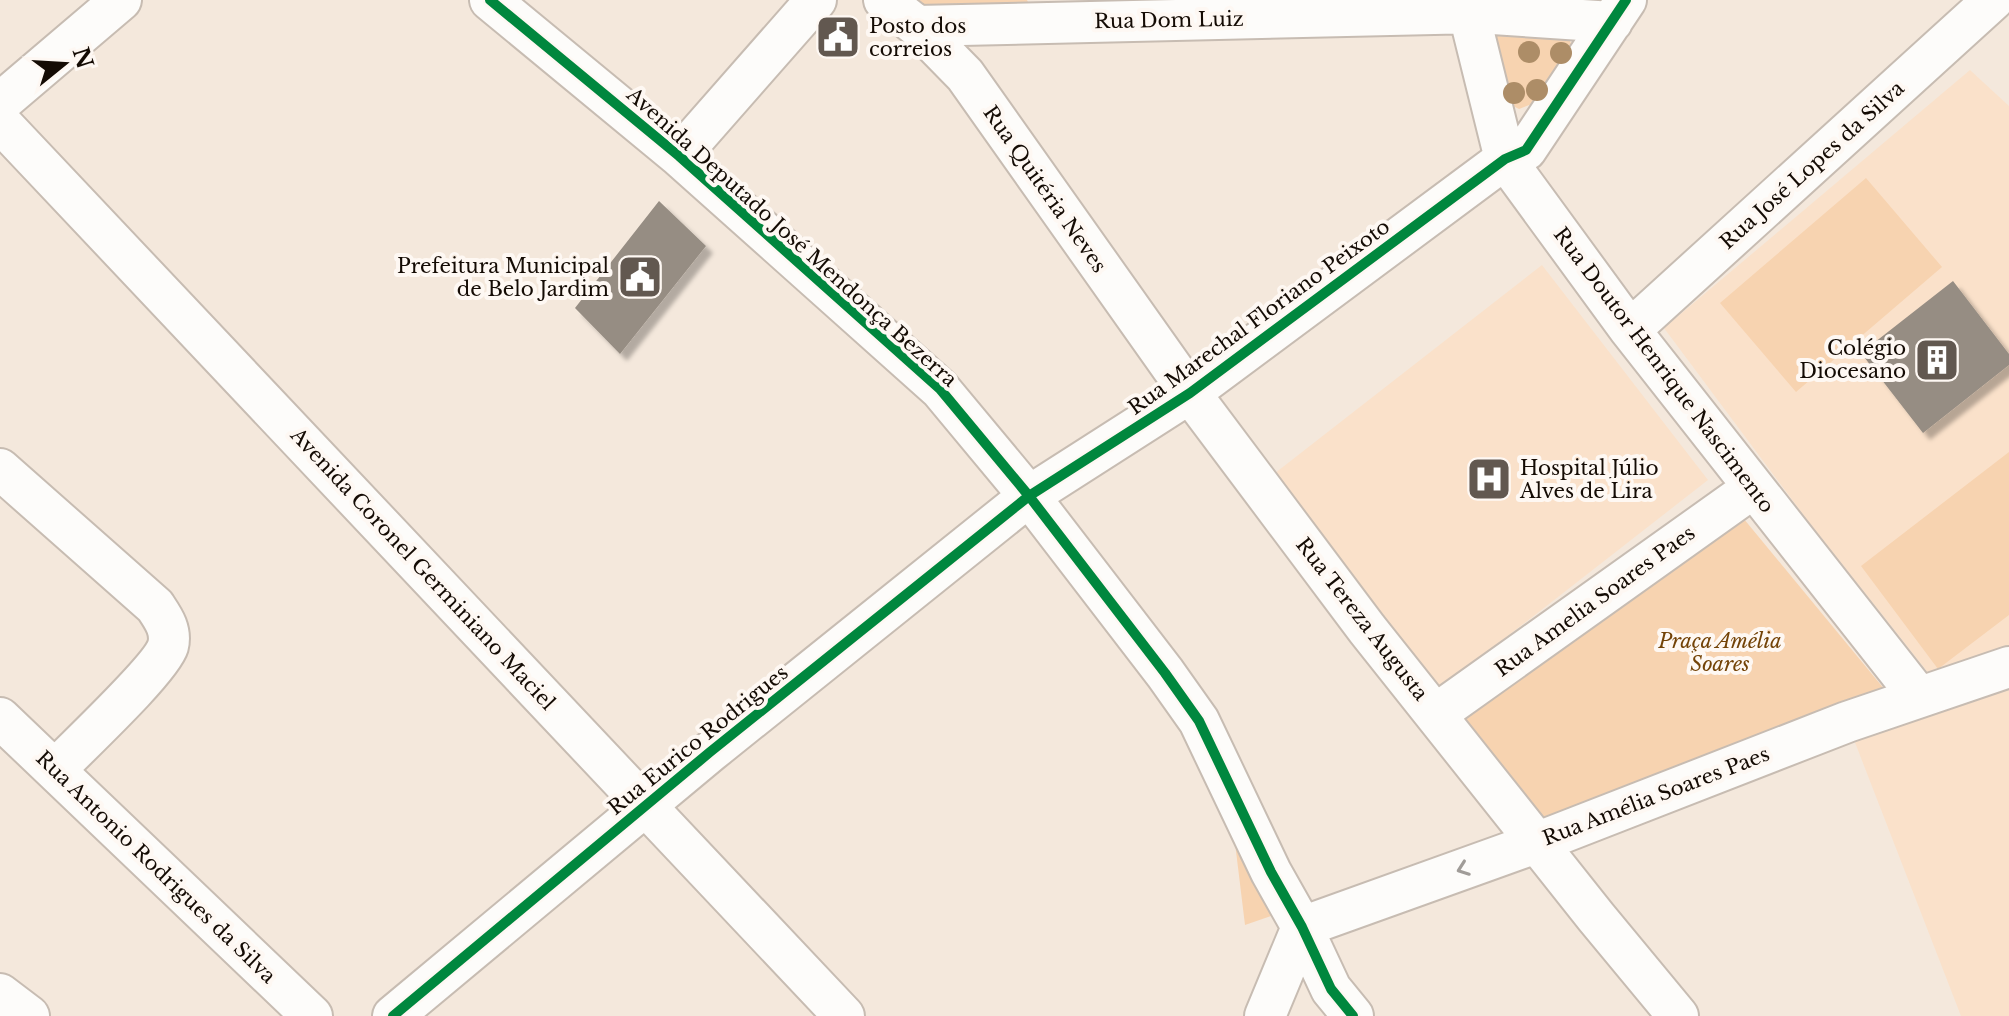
<svg xmlns="http://www.w3.org/2000/svg" width="2009" height="1016" font-family="'Libre Baskerville',serif">
<defs>
<filter id="shadow"><feDropShadow dx="7" dy="7" stdDeviation="2" flood-color="#0004"/></filter>
</defs>
<rect width="100%" height="100%" fill="#f4e8dc"/>
<path fill="#fae1ca" d="M1970 70 2009 106V658L1937 684 1805 517 1664 328Z
M1542 265 1708 480 1436 692 1270 477Z
M2009 675V1016H1961L1849 727Z"/>
<path fill="#f7d3b0" d="M910 0H1027L1028 2 1023 12 929 14Z
M1567 35 1578 58 1553 96 1519 109 1509 104 1487 36Z
M1866 178 1942 267 1796 392 1720 303Z
M2009 452V615L1938 669 1861 566Z
M1739 513 1890 696 1538 838 1442 723Z
M1231 810 1271 916 1245 925Z"/>
<path fill="#968d83" filter="url(#shadow)" d="M659 201 706 246 620 354 575 308Z
M1953 281 2009 354V365L1923 433 1861 353Z"/>
<g fill="none" stroke-linecap="round" stroke-linejoin="round">
<g stroke="#c7bcb2" stroke-width="44">
<path id="minor" d="M490 0 679 156 940 389 1029 496 1165 673 1199 721 1271 872 1302 927 1331 989 1353 1016
M884 0 917 26 965 75 1190 393 1367 629 1596 917 1678 1016
M1473 0 1478 13 1473 30 1505 159 1630 330 1919 697
M917 26 1478 13 1612 22
M0 103 121 0
M0 122 844 1016
M679 156 816 0
M1630 330 1993 0
M0 469 155 606C163 618 172 630 168 646 161 669 76 748 55 770
M1436 714 1753 488
M0 718 312 1016
M1302 927 1536 843 1847 722 2009 667
M0 994 29 1016
M393 1016 710 752 1029 496 1190 393 1505 159 1526 150 1626 0
M1265 1016 1302 927"/>
</g>
<use href="#minor" stroke="#fdfcfa" stroke-width="40"/>
<g stroke="#fef8f3" stroke-width="15">
<path id="cycleway" d="M490 0 679 156 940 389 1029 496 1165 673 1199 721 1271 872 1302 927 1331 989 1353 1016
M393 1016 710 752 1029 496 1190 393 1505 159 1526 150 1626 0"/>
</g>
<use href="#cycleway" stroke="#00873e" stroke-width="10"/>
</g>
<g fill="#ad8d67">
<circle cx="1529" cy="52" r="11"/>
<circle cx="1561" cy="53" r="11"/>
<circle cx="1537" cy="90" r="11"/>
<circle cx="1514" cy="93" r="11"/>
</g>
<defs><path id="oneway-chevron" d="M-2-3.5L2.5 0L-2 3.5" fill="none" stroke-width="1.6" stroke-linecap="round" stroke-linejoin="round" transform="scale(2)"/></defs>
<use stroke="#a09c98" href="#oneway-chevron" transform="translate(1463 869) rotate(160)"/>
<defs>
<g id="civic-square" transform="scale(2.3)"><rect x="-9" y="-9" width="18" height="18" rx="4" fill="#625850" stroke="#fef8f3"/><path d="M-.6-6.5H3V-4.5H.6V-3L4-1V1h2V6H-6V1h2V-1L-.6-3ZM-1.2 2.5V6h2.4V2.5Z" fill="#fff"/></g>
<g id="building-square" transform="scale(2.3)"><rect x="-9" y="-9" width="18" height="18" rx="4" fill="#625850" stroke="#fef8f3"/><path d="M-4-6H4V6H1V3H-1V6H-4ZM-2.5-4.3h1.7v1.8h-1.7ZM.8-4.3h1.7v1.8H.8ZM-2.5-1h1.7V.8h-1.7ZM.8-1h1.7V.8H.8Z" fill="#fff"/></g>
<g id="hospital-square" transform="scale(2.3)"><rect x="-9" y="-9" width="18" height="18" rx="4" fill="#625850" stroke="#fef8f3"/><path d="M-5-5h3v3.5h4V-5h3V5h-3V1.5h-4V5h-3Z" fill="#fff"/></g>
</defs>
<g fill-rule="evenodd">
<use href="#civic-square" x="838" y="37"/>
<use href="#civic-square" x="640" y="277"/>
<use href="#building-square" x="1937" y="360"/>
<use href="#hospital-square" x="1489" y="479"/>
</g>
<g text-anchor="middle" dominant-baseline="central" stroke-width="8" stroke-linejoin="round" paint-order="stroke">
<g font-size="20" fill="#140b04" stroke="#fef8f3">
<text transform="translate(1169 20) rotate(-1)">Rua Dom Luiz</text>
<text transform="translate(1812 165) rotate(-42)">Rua José Lopes da Silva</text>
<text transform="translate(1045 189) rotate(55)">Rua Quitéria Neves</text>
<text transform="translate(792 237) rotate(42)">Avenida Deputado José Mendonça Bezerra</text>
<text transform="translate(1259 317) rotate(-36)">Rua Marechal Floriano Peixoto</text>
<text transform="translate(1664 370) rotate(53)">Rua Doutor Henrique Nascimento</text>
<text transform="translate(423 569) rotate(47)">Avenida Coronel Germiniano Maciel</text>
<text transform="translate(1595 601) rotate(-36)">Rua Amelia Soares Paes</text>
<text transform="translate(1362 619) rotate(52)">Rua Tereza Augusta</text>
<text transform="translate(698 740) rotate(-39)">Rua Eurico Rodrigues</text>
<text transform="translate(1656 796) rotate(-21)">Rua Amélia Soares Paes</text>
<text transform="translate(156 867) rotate(44)">Rua Antonio Rodrigues da Silva</text>
</g>
<g font-size="20" fill="#140b04" stroke="#fef8f3" text-anchor="start">
<text x="869" y="26">Posto dos<tspan x="869" dy="23">correios</tspan></text>
<text x="609" y="266" text-anchor="end">Prefeitura Municipal<tspan x="609" dy="23">de Belo Jardim</tspan></text>
<text x="1906" y="348" text-anchor="end">Colégio<tspan x="1906" dy="23">Diocesano</tspan></text>
<text x="1520" y="468">Hospital Júlio<tspan x="1520" dy="23">Alves de Lira</tspan></text>
</g>
<g font-size="20" font-style="italic" fill="#734307" stroke="#fef8f3">
<text x="1720" y="641">Praça Amélia<tspan x="1720" dy="23">Soares</tspan></text>
</g>
</g>
<g transform="translate(64 64) rotate(72)" stroke="#fef8f3" stroke-width="6" paint-order="stroke">
<path d="M0-6L14 30L0 20L-14 30Z" fill="#140b04"/>
<text y="-12" font-size="22" font-weight="bold" text-anchor="middle" fill="#140b04">N</text>
</g>
</svg>
